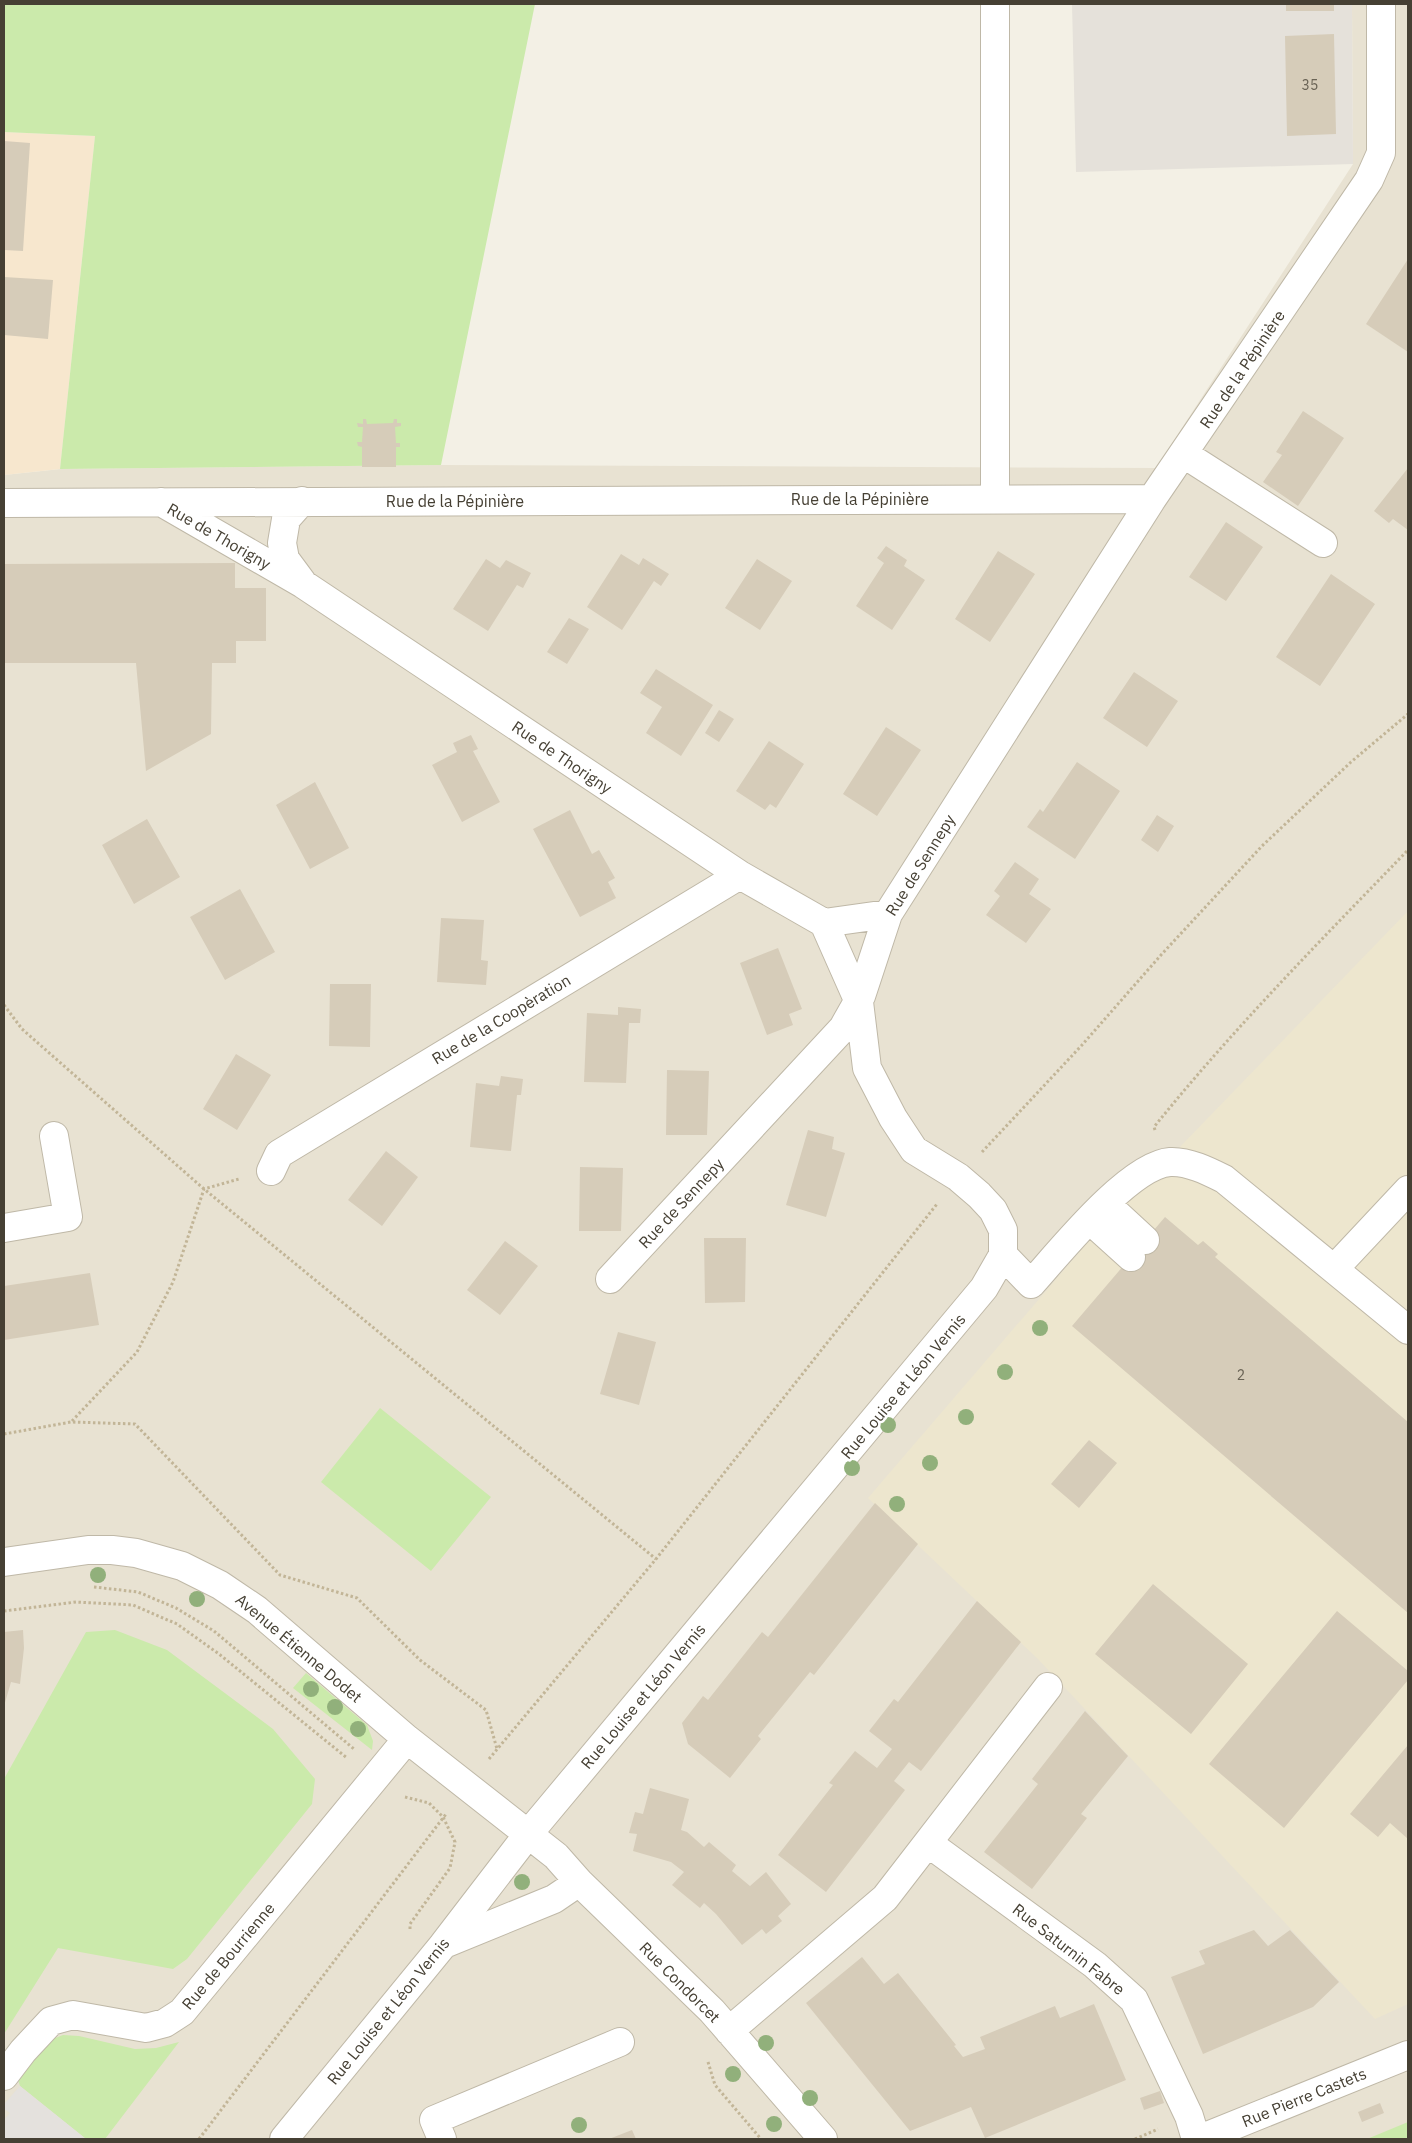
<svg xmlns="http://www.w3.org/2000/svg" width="1412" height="2143" font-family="'IBM Plex Sans',sans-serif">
<rect width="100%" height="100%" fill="#f3f0e5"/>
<path fill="#e8e2d2" d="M1352 4H1408V2139H4V475L61 469 441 465 1156 468 1353 164Z"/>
<path fill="#f7e7ce" d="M4 132 95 136 60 469 4 475Z"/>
<path fill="#e5e1da" d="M1072 4H1352L1353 164 1076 172Z"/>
<path fill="#ede6ce" d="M1408 911V2004L1375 2019 1038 1659 868 1498 1089 1241Z"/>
<path fill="#cbeaab" d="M4 4H535L441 465 60 469 95 136 4 132Z
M380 1408 491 1497 431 1571 321 1482Z
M115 1630 167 1650 273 1729 315 1779 312 1804 187 1959 173 1969 58 1948 4 2034V1779L86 1632Z
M306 1673 367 1725 373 1741 372 1750 293 1688Z
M63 2035 79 2036 135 2049 156 2048 179 2042 105 2139H86L20 2086 17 2077 50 2040Z
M1408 2122V2139H1367Z"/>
<path fill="#e4e1dd" d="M20 2086 86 2139H4V2120L10 2113 4 2109V2104Z"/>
<path fill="#d6ccb9" d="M1286 4H1334V11H1286Z
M1334 34 1336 134 1287 136 1285 36Z
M4 141 30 143 23 251 4 250Z
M1408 259V352L1366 324Z
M4 277 53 280 48 339 4 335Z
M1303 411 1344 438 1298 506 1263 482 1282 455 1276 452Z
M363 419H366L367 424 393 423 394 419H397V423H401V426L395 427 396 443H400V447H396V467H362V447L358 446 357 442H362L363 427H358L357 423 363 424Z
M1408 468V530L1393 519 1389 523 1374 511Z
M1226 522 1263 547 1226 601 1189 577Z
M886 546 907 560 904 566 925 580 892 630 856 606 884 563 877 558Z
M998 551 1035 574 990 642 955 619Z
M621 554 639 565 643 558 669 574 661 586 654 581 622 630 587 607Z
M486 559 500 568 506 560 531 573 523 588 517 585 488 631 453 609Z
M757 559 792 581 760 630 725 608Z
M235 563V588H266V641H236V663H212L211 734 146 771 136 663H4V564Z
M1331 574 1375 604 1320 686 1276 657Z
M569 618 589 629 567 664 547 652Z
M656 669 713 705 681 756 646 733 662 707 640 693Z
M1134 672 1178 701 1147 747 1103 718Z
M719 710 734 719 719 742 705 733Z
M886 727 921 750 877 816 843 794Z
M471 735 478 749 473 751 500 802 462 822 432 765 457 752 453 743Z
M769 741 804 764 776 808 770 804 765 810 736 791Z
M1077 762 1120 791 1075 859 1027 827 1040 809 1043 812Z
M315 782 349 848 310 869 276 805Z
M570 810 592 854 599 850 615 878 608 882 616 898 580 917 533 829Z
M1157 815 1174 826 1158 852 1141 840Z
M147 819 180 877 134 904 102 845Z
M1015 862 1039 879 1029 894 1051 909 1026 943 986 915 1000 896 994 891Z
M240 889 275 952 225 980 190 917Z
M441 918 484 920 481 960 488 961 486 985 437 982Z
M778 948 802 1009 789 1014 793 1025 767 1035 740 963Z
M330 984H371L370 1047 329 1046Z
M618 1007 641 1009 640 1023H629L626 1083 584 1082 587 1013 618 1015Z
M236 1054 271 1075 237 1130 203 1109Z
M667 1070 709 1071 707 1135H666Z
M501 1076 523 1079 521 1095H517L511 1151 470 1147 476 1083 499 1086Z
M808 1130 834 1137 832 1149 845 1153 826 1217 786 1205Z
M386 1151 418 1177 382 1226 348 1200Z
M580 1167 623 1168 621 1231H579Z
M1165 1217 1198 1245 1203 1241 1218 1254 1215 1257 1408 1422V1613L1072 1326Z
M704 1238H746L745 1302 705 1303Z
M505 1241 538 1266 500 1315 467 1290Z
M90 1273 99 1325 4 1340V1286Z
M618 1332 656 1342 639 1405 600 1394Z
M1089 1440 1117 1463 1079 1508 1051 1484Z
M875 1503 918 1544 814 1675 810 1672 758 1736 761 1739 730 1778 688 1744 682 1723 703 1696 708 1700 762 1632 768 1637Z
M1153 1584 1248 1664 1191 1734 1095 1654Z
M977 1601 1021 1642 921 1771 909 1762 894 1781 905 1790 826 1892 778 1855 833 1785 829 1783 855 1751 877 1768 892 1749 869 1731 894 1699 898 1702Z
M1337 1611 1408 1671V1680L1284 1828 1209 1764Z
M23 1630 24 1648 20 1684 11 1682 4 1706V1632Z
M1085 1711 1128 1756 1081 1814 1087 1818 1032 1889 984 1852 1038 1784 1032 1779Z
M1408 1745V1839L1390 1823 1378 1837 1350 1814Z
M650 1788 689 1799 681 1830 687 1832 704 1847 709 1842 736 1865 732 1871 750 1886 766 1872 791 1904 778 1916 782 1921 766 1934 762 1929 742 1945 716 1914 704 1903 700 1908 672 1885 684 1872 671 1862 633 1851 637 1834 629 1833 635 1812 643 1814Z
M1254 1930 1268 1946 1290 1930 1339 1982 1313 2007 1203 2054 1171 1977 1205 1964 1199 1951Z
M862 1957 884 1984 898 1973 956 2045 954 2046 963 2057 985 2049 980 2037 1055 2006 1060 2018 1094 2004 1126 2080 985 2138 971 2107 910 2131 806 2003Z
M1160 2091 1164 2103 1144 2110 1140 2098Z
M1380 2103 1384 2113 1362 2122 1358 2112Z
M632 2130 636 2139H609Z"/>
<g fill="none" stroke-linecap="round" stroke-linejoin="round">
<g stroke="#bfb8a7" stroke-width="30">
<path id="minor" d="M995 4V499
M1184 454 1323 543
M161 502 303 584 740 875 824 923 859 1002 867 1068 893 1118 914 1150 958 1177 979 1195 993 1210 1003 1230V1255L984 1288 529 1833 443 1945 284 2139
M4 503 1152 499
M302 582 285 559 282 543 286 519 302 501
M824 923 888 914
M271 1171 279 1154 740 875
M1106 1204 1145 1240
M1090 1220 1131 1257
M4 1228 68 1217 54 1136
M1003 1255 1031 1284C1059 1253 1129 1165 1170 1162 1188 1161 1208 1171 1224 1179L1408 1330
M1334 1269 1408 1190
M610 1279 843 1028 861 996 888 914 1152 499 1369 180 1381 153V4
M4 1562 88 1550H112L136 1553 182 1566 220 1585 257 1610 407 1739 556 1856 579 1882 712 2011 823 2139
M928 1843 1095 1965 1134 2000 1189 2116 1196 2139
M444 1944 554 1899 579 1882
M729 2031 885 1898 1048 1687
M4 2076 23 2051 51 2021 73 2015 146 2028 165 2023 182 2012 407 1739
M442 2139 434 2120 620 2042
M1200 2139 1408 2055"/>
</g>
<path stroke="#c2b597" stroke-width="3" stroke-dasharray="2.5 2.5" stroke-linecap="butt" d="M4 1005 22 1029 204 1189 656 1559
M1155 1130 1154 1127C1233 1029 1321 940 1408 850
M982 1152 1082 1045 1161 955 1262 846 1351 762 1408 714
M72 1421 137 1352 173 1282 204 1189 239 1179
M4 1434 71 1422 135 1424 280 1575 357 1598 420 1660 486 1710 497 1749
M94 1587 138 1592 176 1608 214 1631 354 1749
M4 1611 76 1602 133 1605 177 1624 219 1654 347 1758
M489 1759 656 1559 937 1204
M405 1797 429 1803 443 1817 455 1842 450 1868 410 1924V1929
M708 2062 715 2085 761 2139
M199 2139 446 1814
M1135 2139 1158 2129"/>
<use href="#minor" stroke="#fff" stroke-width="28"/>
</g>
<g fill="#91b07b">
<circle cx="1040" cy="1328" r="8"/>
<circle cx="1005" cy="1372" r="8"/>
<circle cx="966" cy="1417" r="8"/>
<circle cx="888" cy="1425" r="8"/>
<circle cx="930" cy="1463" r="8"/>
<circle cx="852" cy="1468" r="8"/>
<circle cx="897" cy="1504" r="8"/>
<circle cx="98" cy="1575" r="8"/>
<circle cx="197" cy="1599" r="8"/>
<circle cx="311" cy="1689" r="8"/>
<circle cx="335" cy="1707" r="8"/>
<circle cx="358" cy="1729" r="8"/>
<circle cx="522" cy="1882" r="8"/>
<circle cx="766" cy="2043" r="8"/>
<circle cx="733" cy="2074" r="8"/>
<circle cx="810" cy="2098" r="8"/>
<circle cx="774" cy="2124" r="8"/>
<circle cx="579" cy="2125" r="8"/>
</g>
<g text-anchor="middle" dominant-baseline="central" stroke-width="5" stroke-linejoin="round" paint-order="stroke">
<g font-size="14" fill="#6a6355">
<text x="1310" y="85">35</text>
<text x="1241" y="1375">2</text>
</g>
<g font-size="16" fill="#464034" stroke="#fff">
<text transform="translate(1242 369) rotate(-56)">Rue de la Pépinière</text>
<text x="860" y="499">Rue de la Pépinière</text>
<text x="455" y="501">Rue de la Pépinière</text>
<text transform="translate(219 536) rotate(30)">Rue de Thorigny</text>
<text transform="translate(562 757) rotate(34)">Rue de Thorigny</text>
<text transform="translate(920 865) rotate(-58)">Rue de Sennepy</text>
<text transform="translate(501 1019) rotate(-31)">Rue de la Coopèration</text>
<text transform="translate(681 1203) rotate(-47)">Rue de Sennepy</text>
<text transform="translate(903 1386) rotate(-50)">Rue Louise et Léon Vernis</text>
<text transform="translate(299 1648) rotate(40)">Avenue Étienne Dodet</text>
<text transform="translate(643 1696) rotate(-50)">Rue Louise et Léon Vernis</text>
<text transform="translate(1069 1949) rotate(38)">Rue Saturnin Fabre</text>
<text transform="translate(228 1956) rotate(-50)">Rue de Bourrienne</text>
<text transform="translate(680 1982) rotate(45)">Rue Condorcet</text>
<text transform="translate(388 2011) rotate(-51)">Rue Louise et Léon Vernis</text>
<text transform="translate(1304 2097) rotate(-22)">Rue Pierre Castets</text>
</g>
</g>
<rect width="1412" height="2143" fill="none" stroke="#464034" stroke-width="10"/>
</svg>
